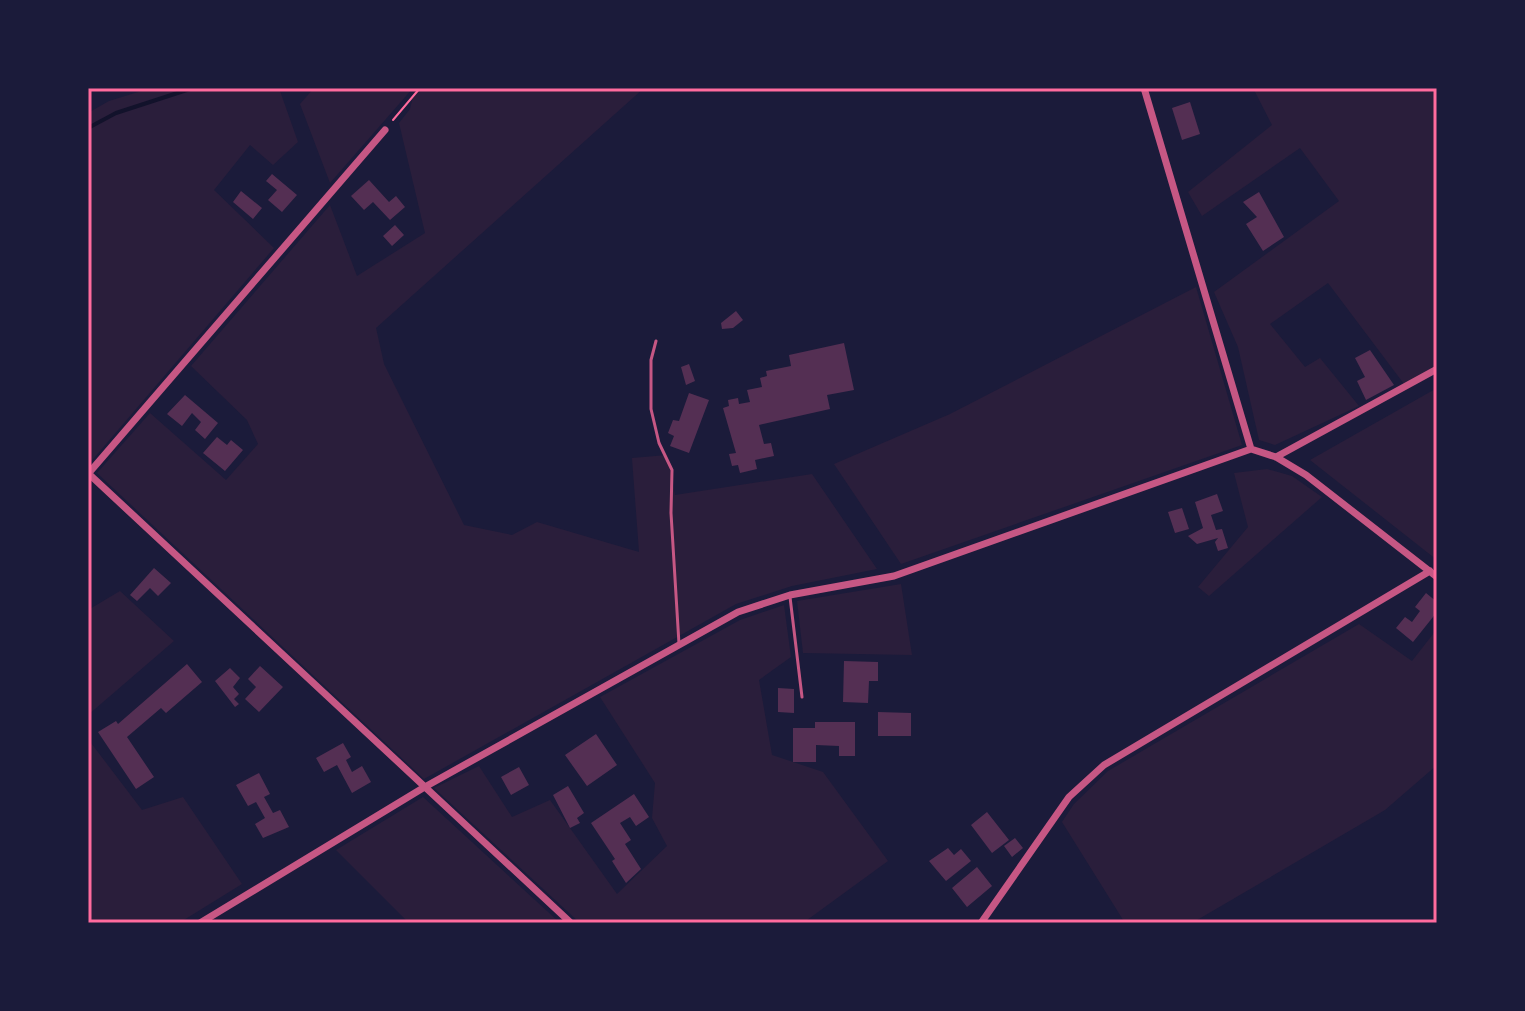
<svg xmlns="http://www.w3.org/2000/svg" width="1525" height="1011" font-family="Commissioner,sans-serif">
<rect width="100%" height="100%" fill="#1b1b3a"/>
<path fill="#2a1e3b" d="M151 88H279L298 142 273 165 250 145 214 190 274 248 88 465V113L109 101Z
M314 88H413L330 183 300 104Z
M415 88H644L376 328 384 364 464 525 512 535 537 522 639 552 632 458 667 455 675 495 812 474 877 569 792 586 736 604 424 779 97 473 150 413 226 480 258 444 247 420 191 366 330 205 357 276 425 233 399 123 410 109Z
M1253 88H1437V367L1404 384 1328 283 1270 324 1305 367 1320 358 1359 406 1275 445 1259 440 1238 347 1214 292 1339 201 1300 148 1202 216 1188 192 1272 125Z
M1196 287 1242 445 901 564 834 464 950 414Z
M1437 388V560L1310 460Z
M1267 469 1292 476 1322 497 1209 596 1198 587 1248 527 1234 473Z
M901 584 912 655 803 653 797 601Z
M120 591 174 641 88 715V610Z
M784 605 791 657 759 680 772 755 823 772 888 861 803 923H580L434 788 479 766 512 817 550 800 617 894 667 846 652 818 655 783 600 697 740 620Z
M1359 624 1412 661 1437 629V765L1385 810 1192 923H1125L1062 822 1074 804 1108 771Z
M88 739 142 810 183 797 242 884 179 923H88Z
M423 797 560 923H409L336 850Z"/>
<g fill="none" stroke-linecap="round" stroke-linejoin="round">
<path stroke="#12122b" stroke-width="4" d="M88 128 116 113 193 88"/>
</g>
<path fill="#542f53" d="M1190 102 1200 134 1182 140 1172 108Z
M272 174 297 195 282 212 268 200 277 190 266 181Z
M369 180 389 202 396 196 405 207 390 220 373 202 364 210 351 196Z
M241 191 262 208 253 219 233 202Z
M1259 192 1284 237 1263 251 1246 224 1257 217 1243 202Z
M395 225 404 235 392 246 383 236Z
M736 311 743 320 733 328 722 329 721 323Z
M844 343 854 390 827 395 830 409 759 425 764 444 771 443 774 456 755 460 757 469 740 473 738 465 732 466 729 454 736 453 723 408 729 406 728 400 738 398 739 404 750 402 747 390 762 387 760 378 767 376 766 371 791 366 789 355Z
M1370 350 1394 385 1366 400 1357 381 1365 377 1355 358Z
M689 364 695 381 686 385 681 367Z
M689 393 709 400 689 453 670 446 674 436 668 433 673 420 679 421Z
M185 395 218 423 205 439 195 430 201 422 192 413 182 426 167 414Z
M217 437 227 445 231 440 243 450 225 471 203 453Z
M1217 494 1223 511 1211 515 1216 530 1222 529 1228 548 1218 551 1215 542 1218 538 1197 544 1188 536 1203 528 1195 502Z
M1182 508 1189 529 1175 533 1168 512Z
M154 568 171 583 158 596 150 588 137 601 130 595Z
M1426 593 1437 602V612L1413 642 1396 628 1405 617 1412 622 1420 611 1415 607Z
M844 661 878 662V681H869L868 703 843 702Z
M187 664 202 682 166 713 161 708 127 737 154 777 136 789 98 732 116 721 118 724Z
M260 666 283 687 259 712 245 699 256 687 248 679Z
M230 668 240 678 233 687 239 694 234 699 239 704 235 707 215 681Z
M778 688 794 689V713L778 712Z
M878 712 911 713V736H878Z
M815 722H855V756H839V746L816 745V762H793V728H815Z
M596 734 617 765 587 786 565 755Z
M343 743 351 757 346 760 352 772 362 766 371 782 352 793 337 765 324 772 316 758Z
M519 767 529 785 511 795 501 777Z
M259 773 270 794 264 797 273 813 280 810 289 827 263 838 255 824 265 818 256 802 248 806 236 785Z
M568 786 584 813 577 818 580 823 570 828 553 795Z
M634 794 649 817 636 826 630 817 620 823 631 840 625 844 641 869 626 883 612 861 615 859 591 823Z
M987 812 1009 840 992 853 971 825Z
M1015 838 1023 848 1012 857 1004 846Z
M948 848 954 855 961 849 971 861 946 881 929 861Z
M977 867 992 886 967 907 952 888Z"/>
<g fill="none" stroke-linecap="round" stroke-linejoin="round">
<path stroke="#ff6b9d" stroke-width="2" d="M393 120 420 88"/>
<path stroke="#c65784" stroke-width="3" d="M656 341 651 360V409L659 443 672 470 671 513 679 644
M790 597 802 697"/>
<path stroke="#c65784" stroke-width="7" d="M1144 88 1251 449
M1276 457 1437 369
M88 474 385 130
M89 474 571 923
M200 923 423 788 738 612 790 595 894 576 1251 449 1276 457 1306 475 1437 577
M981 923 1069 797 1104 765 1430 571"/>
</g>
<rect width="1525" height="1011" fill="none" stroke="#1b1b3a" stroke-width="180"/>
<rect x="90" y="90" width="1345" height="831" fill="none" stroke="#ff6b9d" stroke-width="3"/>
</svg>
